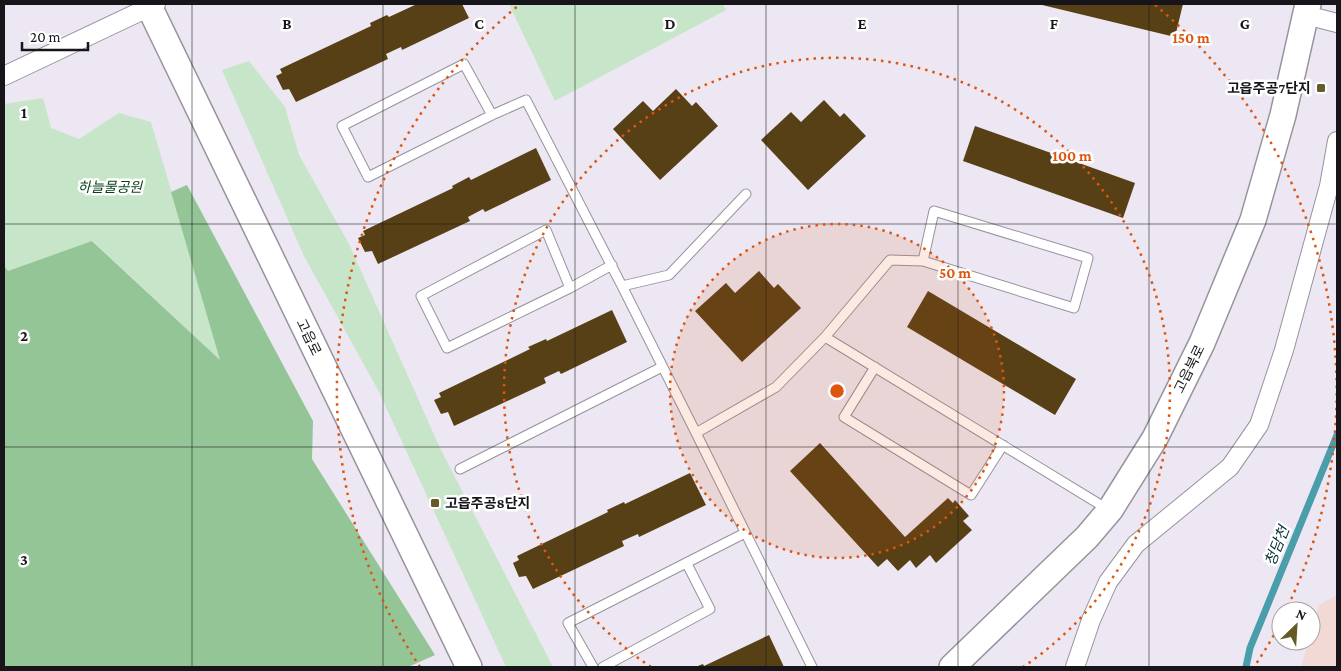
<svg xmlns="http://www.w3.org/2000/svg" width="1341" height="671" font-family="'Crimson Pro','Noto Sans KR',serif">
<rect width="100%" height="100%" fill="#ece7f2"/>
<path fill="#f3d9d6" d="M1337 595V667H1301L1308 641H1311V632L1319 605Z"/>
<path fill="#c7e5c8" d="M509 4H723L726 10 555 101Z
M249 61 285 107 299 155 349 244 440 448 553 667H506L379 392 304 256 222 70Z
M43 98 51 128 79 139 119 113 151 122 221 361 93 241 8 271 4 266V104Z"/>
<path fill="#94c597" d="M187 185 313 421 312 459 435 655 408 667H4V266L8 271 92 241 220 360 171 192Z"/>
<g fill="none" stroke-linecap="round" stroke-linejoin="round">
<path stroke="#4a9dab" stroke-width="7" d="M1246 667 1250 648 1337 435"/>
</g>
<path fill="#574015" d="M417 4H462L469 18 402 50 401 47 386 54 388 59 296 102 289 89 283 90 276 76 282 73 280 69 371 26 370 23 387 15 389 17Z
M1038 4H1183L1175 37Z
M676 89 692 106 696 102 718 126 660 180 613 129 643 101 653 111Z
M824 100 840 117 844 113 866 136 808 190 761 140 791 112 801 122Z
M975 126 1135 183 1123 218 963 161Z
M536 148 551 180 485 212 483 209 468 217 470 221 378 264 372 251 365 252 358 238 365 235 363 231 453 188 452 186 469 177 471 180Z
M759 271 774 288 778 284 801 308 742 362 695 311 726 283 735 293Z
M928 291 1076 379 1055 415 907 327Z
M612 310 627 342 561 374 559 371 544 378 546 383 454 426 448 412 441 414 434 400 441 397 439 393 530 349 528 347 546 339 547 341Z
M820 443 905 537 948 498 953 503 955 500 969 516 963 521 972 530 936 563 930 555 916 568 910 560 898 571 887 559 878 567 790 471Z
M690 473 706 505 639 537 638 534 622 541 624 546 533 589 526 576 519 577 513 563 519 560 517 556 608 512 607 510 624 502 625 504Z
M769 635 784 667H695L703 664 704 666Z"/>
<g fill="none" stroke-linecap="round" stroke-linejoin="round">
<g stroke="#97939d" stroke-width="11">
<path id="lane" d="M492 115 464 64 342 126 368 177 492 115 526 100 622 286 696 433 776 387 825 337
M923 261 934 211 1088 258 1074 308 923 261 890 260 825 337 1109 510
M622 286 669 275 746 194
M570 288 546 230 421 296 447 348 570 288 612 265
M875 367 844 417 971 495 1003 445
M696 433 812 667
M460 469 662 367
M593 667 568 623 745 533
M603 667 710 609 687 564"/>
</g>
<g stroke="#97939d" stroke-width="20">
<path id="street" d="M1306 15 1337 23
M4 76 156 4
M1075 667 1091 620 1108 582 1136 544 1230 467 1259 425 1284 350 1329 186 1337 141"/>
</g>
<g stroke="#97939d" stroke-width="28">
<path id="secondary" d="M148 4 469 667
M952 667 1087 537 1110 510 1155 438 1202 343 1253 220 1283 115 1308 4"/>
</g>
<use href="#lane" stroke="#fff" stroke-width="9"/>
<use href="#street" stroke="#fff" stroke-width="18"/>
<use href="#secondary" stroke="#fff" stroke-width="25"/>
</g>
<path fill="none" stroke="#171519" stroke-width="1" stroke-opacity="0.55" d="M192 4V667M383 4V667M575 4V667M766 4V667M958 4V667M1149 4V667M4 224H1337M4 447H1337"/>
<circle cx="837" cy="391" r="167" fill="#de560d" fill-opacity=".12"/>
<g fill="none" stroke="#de560d" stroke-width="2.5" stroke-dasharray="2.5 5">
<circle cx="837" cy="391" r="167"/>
<path d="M651 667A333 333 0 1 1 1023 667"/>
<path d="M1281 622A500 500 0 0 1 1254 667M420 667A500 500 0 0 1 519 5M1155 5A500 500 0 0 1 1286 610"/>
</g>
<g fill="#645b27" stroke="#fff" stroke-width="2">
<rect x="1316" y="83" width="10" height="10" rx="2.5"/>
<rect x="430" y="498" width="10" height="10" rx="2.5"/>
</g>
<g text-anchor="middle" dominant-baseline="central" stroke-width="5" stroke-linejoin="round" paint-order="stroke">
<g font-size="14" font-weight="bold" fill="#171519" stroke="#fff" text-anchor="end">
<text x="1311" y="88">고읍주공7단지</text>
<text x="445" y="503" text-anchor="start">고읍주공8단지</text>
</g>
<g font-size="14" font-style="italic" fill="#0a4116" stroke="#fff">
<text x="110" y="187">하늘물공원</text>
</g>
<g font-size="14" fill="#171519" stroke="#fff">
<text transform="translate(309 337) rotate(64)">고읍로</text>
<text transform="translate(1189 369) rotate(-64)">고읍북로</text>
</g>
<g font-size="15" font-style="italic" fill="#053036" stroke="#fff">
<text transform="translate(1277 546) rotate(-68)">청담천</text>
</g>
</g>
<g font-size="16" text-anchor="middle" font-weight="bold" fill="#171519" stroke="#fff" stroke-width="5" stroke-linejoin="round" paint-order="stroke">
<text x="287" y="29">B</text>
<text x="479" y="29">C</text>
<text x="670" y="29">D</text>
<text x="862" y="29">E</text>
<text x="1054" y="29">F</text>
<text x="1245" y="29">G</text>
<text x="24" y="118">1</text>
<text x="24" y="341">2</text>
<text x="24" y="565">3</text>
</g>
<circle cx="837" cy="391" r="8" fill="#de560d" stroke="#fff" stroke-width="2.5"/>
<g font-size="15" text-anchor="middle" font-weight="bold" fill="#de560d" stroke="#fff" stroke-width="5" stroke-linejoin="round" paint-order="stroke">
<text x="1191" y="43">150 m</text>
<text x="1072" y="161">100 m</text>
<text x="955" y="278">50 m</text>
</g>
<rect width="1341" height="671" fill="none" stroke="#171519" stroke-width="10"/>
<g transform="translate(1296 626) rotate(25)"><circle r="24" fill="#ffffff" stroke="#a2a1a3"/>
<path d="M0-4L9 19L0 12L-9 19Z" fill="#645b27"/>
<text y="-8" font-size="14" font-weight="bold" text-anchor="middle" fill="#171519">N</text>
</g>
<path d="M22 42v8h66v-8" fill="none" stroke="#171519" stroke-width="2.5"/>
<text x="30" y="42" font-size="15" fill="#171519" stroke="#ffffff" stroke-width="4" paint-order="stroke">20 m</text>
</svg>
